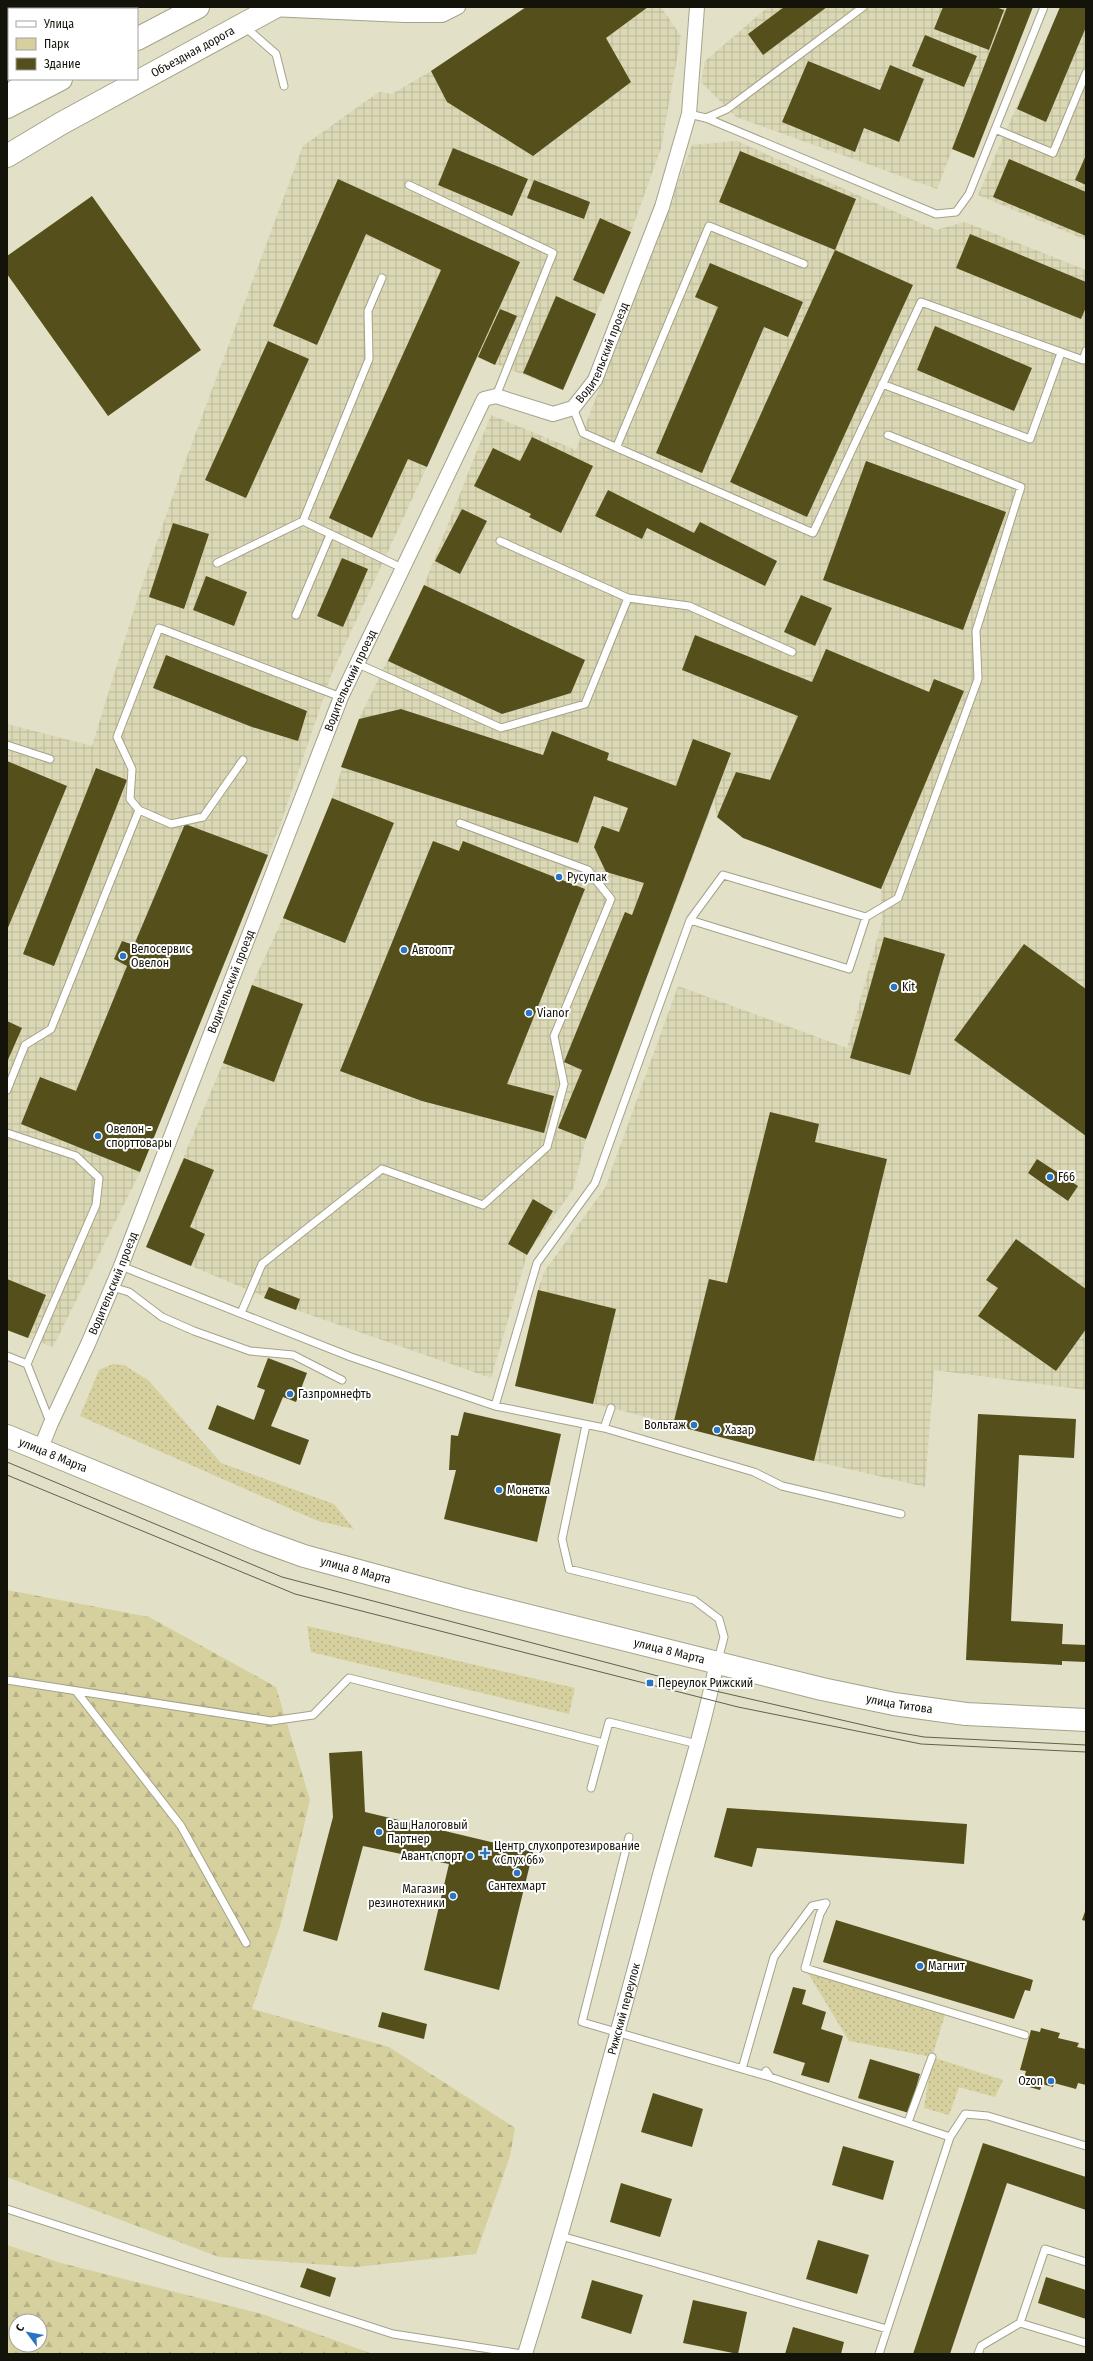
<svg xmlns="http://www.w3.org/2000/svg" width="1093" height="2361" font-family="'Fira Sans Condensed',sans-serif">
<defs>
<pattern id="industrial-grid" width="8" height="8" patternUnits="userSpaceOnUse"><rect width="8" height="8" fill="#dbd8b6"/><path d="M0 4h8M4 0v8" fill="none" stroke="#bbb89b"/></pattern>
<pattern id="green-dots" width="8" height="8" patternUnits="userSpaceOnUse"><rect width="8" height="8" fill="#d5d09e"/><path d="M2 2h.1M6 6h.1" fill="none" stroke="#b6b287" stroke-width="1.8" stroke-linecap="round"/></pattern>
<pattern id="forest-firs" width="22" height="20" patternUnits="userSpaceOnUse"><rect width="22" height="20" fill="#d5d09e"/><path d="M5 1l3.5 6h-7zM16 11l3.5 6h-7z" fill="#b6b287"/></pattern>
</defs>
<rect width="100%" height="100%" fill="#e2e0c6"/>
<path fill="url(#industrial-grid)" d="M526 7H661L681 36 661 148 631 232 563 390 478 357 475 362 332 673 279 828 140 1172 53 1347 7 1330V724L92 746 137 600 179 478 303 146 379 92 392 94 431 71Z
M768 7H1007L937 189 736 117 701 82 705 61Z
M1060 7H1086V240L978 195Z
M737 141 936 230 965 222 1086 270V1390L934 1370 925 1487 814 1461 612 1408 515 1386 538 1290 544 1272 605 1188 678 986 847 1048 882 921 881 889 743 838 717 817 714 801 586 1139 573 1189 527 1255 491 1378 296 1310 146 1247 223 1063 252 985 283 918 332 798 359 719 424 585 491 415 576 450 692 145Z"/>
<path fill="url(#green-dots)" d="M113 1364 124 1365 148 1380 221 1463 334 1504 354 1529 318 1521 80 1416 99 1370Z
M307 1626 575 1688 569 1714 311 1652Z
M805 1968 946 2011 932 2057 1003 2080 995 2097 959 2087 949 2115 924 2108 932 2057 849 2041Z"/>
<path fill="url(#forest-firs)" fill-rule="evenodd" d="M7 1590 149 1617 276 1687 310 1800 280 1926 252 2009 389 2047 515 2128 510 2156 476 2254 355 2267 219 2257 7 2177Z
M7 2245 61 2263 262 2314 373 2354H7ZM16 2321H40V2345H16Z"/>
<path fill="#55501b" d="M526 7H648L606 38 631 82 533 156 447 102 431 71Z
M784 7H827L763 55 748 34Z
M943 7H996L1004 10 989 50 934 29Z
M1007 7H1033L974 158 952 149Z
M1060 7H1086V27L1046 122 1017 109Z
M925 35 977 56 964 87 912 66Z
M808 61 880 90 890 65 924 79 899 142 864 128 855 152 782 122Z
M453 148 528 179 512 216 438 185Z
M740 151 856 199 835 250 719 202Z
M1086 155V185L1075 180Z
M1009 159 1086 192V236L993 197Z
M338 179 520 262 427 467 408 459 372 538 329 518 441 270 366 234 317 345 273 326Z
M534 180 590 202 584 219 527 198Z
M92 196 201 350 108 416 7 274V256Z
M600 218 631 232 604 294 573 280Z
M970 234 1086 282V307L1081 319 956 268Z
M835 250 913 285 807 517 730 482Z
M710 263 803 302 788 337 764 327 702 473 656 453 718 307 695 297Z
M556 296 596 314 563 390 523 373Z
M500 309 517 316 495 365 478 357Z
M935 326 1032 368 1014 411 917 370Z
M268 341 309 359 246 498 205 480Z
M532 437 593 466 561 533 529 517 531 514 474 486 493 448 520 461Z
M866 461 1006 512 963 630 823 580Z
M608 490 694 533 700 522 777 561 765 586 647 528 642 539 595 516Z
M462 509 487 521 460 574 435 561Z
M173 523 209 534 184 609 149 597Z
M342 558 368 569 343 627 317 616Z
M206 576 247 592 234 626 193 610Z
M424 585 585 660 571 693 502 714 388 661Z
M801 595 832 608 815 646 784 632Z
M695 635 812 682 826 649 929 692 934 679 964 691 881 889 743 838 717 817 736 772 770 780 798 716 682 670Z
M166 655 307 711 298 741 252 727 153 688Z
M401 709 543 755 552 731 609 753 607 760 676 786 693 739 731 753 586 1139 558 1128 582 1070 564 1062 625 912 632 915 644 883 606 872 594 847 602 826 619 832 628 808 594 796 578 843 341 767 359 719Z
M7 761 67 786 7 930Z
M96 768 127 780 54 966 23 954Z
M332 798 394 823 345 943 283 918Z
M185 824 268 855 140 1172 21 1124 40 1077 76 1091 127 966 114 959 122 941 134 945Z
M433 841 459 851 463 841 585 889 507 1084 554 1096 544 1133 422 1101 340 1071Z
M884 937 945 954 910 1075 850 1058Z
M1024 944 1086 989V1136L954 1040Z
M252 985 303 1004 274 1082 223 1063Z
M7 1021 22 1028 7 1062Z
M770 1112 819 1124 815 1142 887 1159 814 1461 673 1425 709 1279 727 1283Z
M184 1158 214 1170 190 1227 205 1234 191 1266 146 1247Z
M1037 1159 1078 1186 1068 1201 1028 1173Z
M533 1199 553 1211 527 1255 508 1244Z
M1016 1239 1086 1289V1329L1056 1371 978 1316 998 1288 986 1280Z
M7 1279 46 1295 28 1338 7 1330Z
M269 1287 300 1299 296 1310 264 1298Z
M538 1290 616 1309 593 1404 515 1386Z
M268 1358 307 1373 296 1402 283 1397 271 1426 309 1440 300 1465 208 1429 217 1405 254 1420 265 1390 257 1387Z
M464 1412 561 1434 537 1542 444 1519 456 1470H449L451 1435 458 1436Z
M978 1414 1076 1419 1074 1458 1019 1455 1011 1621 1063 1624 1062 1644 1086 1645V1662L1062 1661V1665L966 1660Z
M362 1751 365 1812 533 1852 499 1990 424 1970 449 1864 363 1846 337 1941 303 1931 333 1817 329 1753Z
M727 1808 967 1824 964 1864 757 1848 752 1867 714 1857Z
M1086 1909V1921L1082 1920Z
M836 1920 1033 1980 1030 1991 1025 1990 1014 2019 823 1962Z
M793 1987 806 1990 802 2004 826 2012 821 2029 843 2036 829 2083 801 2075 805 2063 773 2053Z
M382 2012 427 2024 424 2039 378 2027Z
M1041 2028 1060 2033 1058 2038 1079 2043 1077 2047 1086 2049V2085L1078 2083 1076 2089 1054 2083 1053 2087 1042 2084 1040 2090 1022 2085 1026 2071 1020 2070 1031 2030 1040 2032Z
M870 2059 920 2074 909 2113 858 2098Z
M653 2093 703 2109 692 2147 641 2132Z
M983 2143 1086 2177V2210L1007 2183 950 2354H913Z
M843 2146 894 2161 883 2200 832 2185Z
M621 2183 672 2199 660 2237 610 2222Z
M818 2240 869 2255 857 2294 806 2279Z
M307 2268 336 2278 330 2297 300 2287Z
M1046 2277 1086 2290V2319L1038 2303Z
M592 2280 643 2295 631 2334 581 2318Z
M693 2300 747 2312 738 2354 683 2343Z
M793 2327 844 2342 841 2354H785Z"/>
<g fill="none" stroke-linecap="round" stroke-linejoin="round">
<g stroke="#a5a28a" stroke-width="9">
<path id="service" d="M244 26 276 54 284 86
M689 114 706 118 936 214 956 212 969 194 1044 7
M706 118 727 109 863 7
M995 129 1053 153 1086 73
M409 185 553 253 496 396
M882 384 1030 439 1061 353
M573 408 583 433 813 533 921 302 1083 360 1086 351
M617 446 709 226 804 264
M303 521 369 359 368 311 382 278
M217 563 303 521 402 568
M628 598 689 606 792 652
M296 615 330 535
M356 663 501 728 585 704 628 598 500 541
M7 745 50 759
M139 810 171 824 203 817 243 760
M690 920 723 875 866 917
M7 1090 25 1045 51 1029 139 810 130 799 132 769 117 737 159 628 341 697
M7 1133 76 1156 99 1178 96 1205 27 1364
M121 1266 351 1357 495 1406 604 1428 754 1472 782 1486 901 1514
M112 1287 129 1292 162 1317 194 1331 250 1351 293 1355 342 1380
M241 1313 262 1264 382 1169 483 1205 547 1147 564 1084 554 1036 611 899 588 870 460 823
M7 1356 27 1364 50 1422
M495 1406 537 1263 595 1183 690 920 849 969 866 917 898 898 978 679 976 631 1021 487 888 435
M586 1425 562 1539 569 1569 694 1600 719 1619 724 1637 718 1660
M604 1428 611 1408
M7 1680 271 1721 313 1715 349 1678 603 1743
M76 1691 181 1826 246 1943
M591 1788 609 1722 697 1744
M629 1837 582 2022 770 2077 766 2071
M826 1903 820 1914 805 1968 1025 2035
M742 2069 774 1957 812 1906 826 1903
M770 2077 950 2137
M908 2122 932 2057
M7 2209 393 2334 522 2354
M561 2236 887 2329
M1020 2323 1086 2343
M879 2354 950 2137 965 2114 988 2116 1086 2146
M978 2354 981 2346 1020 2323 1045 2249 1086 2262"/>
</g>
<g stroke="#a5a28a" stroke-width="16">
<g id="minor">
<path d="M270 9 404 15H442L458 7"/>
<path id="s1" d="M40 1450 51 1423 88 1344 121 1266 341 697 484 399 496 396 553 414 573 408 595 380 662 207 689 114 697 7"/>
<path id="s2" d="M525 2354C573 2198 616 2040 658 1882 678 1809 702 1736 717 1662"/>
</g>
</g>
<g stroke="#a5a28a" stroke-width="20">
<path id="tertiary" d="M115 9 117 7
M7 95 27 79"/>
</g>
<g stroke="#a5a28a" stroke-width="24">
<g id="primary">
<path d="M137 39 198 7"/>
<path d="M7 107 61 79"/>
<path id="s3" d="M7 156 62 123 275 7"/>
<path id="s4" d="M7 1436 257 1539 304 1556 466 1600 822 1689 894 1704 966 1714 1086 1720"/>
</g>
</g>
<use href="#service" stroke="#fff" stroke-width="7"/>
<use href="#minor" stroke="#fff" stroke-width="14"/>
<use href="#tertiary" stroke="#fff" stroke-width="18"/>
<use href="#primary" stroke="#fff" stroke-width="22"/>
<path stroke="#616051" stroke-width="1" d="M7 1462 282 1577 711 1690 885 1730 924 1737 1086 1745
M7 1475 295 1594 738 1707 921 1744 1086 1752"/>
</g>
<g fill="#2974c4" stroke="#fff" stroke-width="1.5">
<circle cx="559" cy="877" r="4"/>
<circle cx="404" cy="950" r="4"/>
<circle cx="123" cy="956" r="4"/>
<circle cx="894" cy="987" r="4"/>
<circle cx="529" cy="1013" r="4"/>
<circle cx="98" cy="1136" r="4"/>
<circle cx="1050" cy="1177" r="4"/>
<circle cx="290" cy="1394" r="4"/>
<circle cx="694" cy="1425" r="4"/>
<circle cx="717" cy="1430" r="4"/>
<circle cx="499" cy="1490" r="4"/>
<rect x="646" y="1679" width="8" height="8" rx="2"/>
<circle cx="379" cy="1832" r="4"/>
<path d="M483 1847h4v4h4v4h-4v4h-4v-4h-4v-4h4z"/>
<circle cx="470" cy="1856" r="4"/>
<circle cx="517" cy="1873" r="4"/>
<circle cx="453" cy="1896" r="4"/>
<circle cx="920" cy="1966" r="4"/>
<circle cx="1051" cy="2081" r="4"/>
</g>
<g text-anchor="middle" dominant-baseline="central" stroke-width="4" stroke-linejoin="round" paint-order="stroke">
<g font-size="12" fill="#14130a" stroke="#fff">
<text stroke="none"><textPath href="#s3" startOffset="213">Объездная дорога</textPath></text>
<text stroke="none"><textPath href="#s1" startOffset="1298">Водительский проезд</textPath></text>
<text stroke="none"><textPath href="#s1" startOffset="830">Водительский проезд</textPath></text>
<text stroke="none"><textPath href="#s1" startOffset="506">Водительский проезд</textPath></text>
<text stroke="none"><textPath href="#s1" startOffset="182">Водительский проезд</textPath></text>
<text stroke="none"><textPath href="#s4" startOffset="50">улица 8 Марта</textPath></text>
<text stroke="none"><textPath href="#s4" startOffset="374">улица 8 Марта</textPath></text>
<text stroke="none"><textPath href="#s4" startOffset="698">улица 8 Марта</textPath></text>
<text stroke="none"><textPath href="#s4" startOffset="934">улица Титова</textPath></text>
<text stroke="none"><textPath href="#s2" startOffset="359">Рижский переулок</textPath></text>
</g>
<g font-size="12" fill="#14130a" stroke="#fff" text-anchor="start">
<text x="567" y="877">Русупак</text>
<text x="131" y="949">Велосервис<tspan x="131" dy="14">Овелон</tspan></text>
<text x="412" y="950">Автоопт</text>
<text x="902" y="987">Kit</text>
<text x="537" y="1013">Vianor</text>
<text x="106" y="1129">Овелон -<tspan x="106" dy="14">спорттовары</tspan></text>
<text x="1058" y="1177">F66</text>
<text x="298" y="1394">Газпромнефть</text>
<text x="686" y="1425" text-anchor="end">Вольтаж</text>
<text x="725" y="1430">Хазар</text>
<text x="507" y="1490">Монетка</text>
<text x="658" y="1683">Переулок Рижский</text>
<text x="387" y="1825">Ваш Налоговый<tspan x="387" dy="14">Партнер</tspan></text>
<text x="494" y="1846">Центр слухопротезирование<tspan x="494" dy="14">«Слух 66»</tspan></text>
<text x="462" y="1856" text-anchor="end">Авант спорт</text>
<text x="517" y="1886" text-anchor="middle">Сантехмарт</text>
<text x="445" y="1889" text-anchor="end">Магазин<tspan x="445" dy="14">резинотехники</tspan></text>
<text x="928" y="1966">Магнит</text>
<text x="1043" y="2081" text-anchor="end">Ozon</text>
</g>
</g>
<rect width="1093" height="2361" fill="none" stroke="#14130a" stroke-width="16"/>
<rect x="8" y="8" width="130" height="72" fill="#ffffff" stroke="#a1a19d"/>
<rect x="16" y="21" width="20" height="6" fill="#ffffff" stroke="#a1a19d"/>
<text x="44" y="28" font-size="12" fill="#14130a">Улица</text>
<rect x="16" y="38" width="20" height="12" fill="#d5d09e" stroke="#a1a19d"/>
<text x="44" y="48" font-size="12" fill="#14130a">Парк</text>
<rect x="16" y="58" width="20" height="12" fill="#55501b" stroke="#a1a19d"/>
<text x="44" y="68" font-size="12" fill="#14130a">Здание</text>
<g transform="translate(28 2333) rotate(302)"><circle r="19" fill="#ffffff" stroke="#a1a19d"/>
<path d="M0-3L7 15L0 10L-7 15Z" fill="#2974c4"/>
<text y="-6" font-size="11" font-weight="bold" text-anchor="middle" fill="#14130a">С</text>
</g>
</svg>
